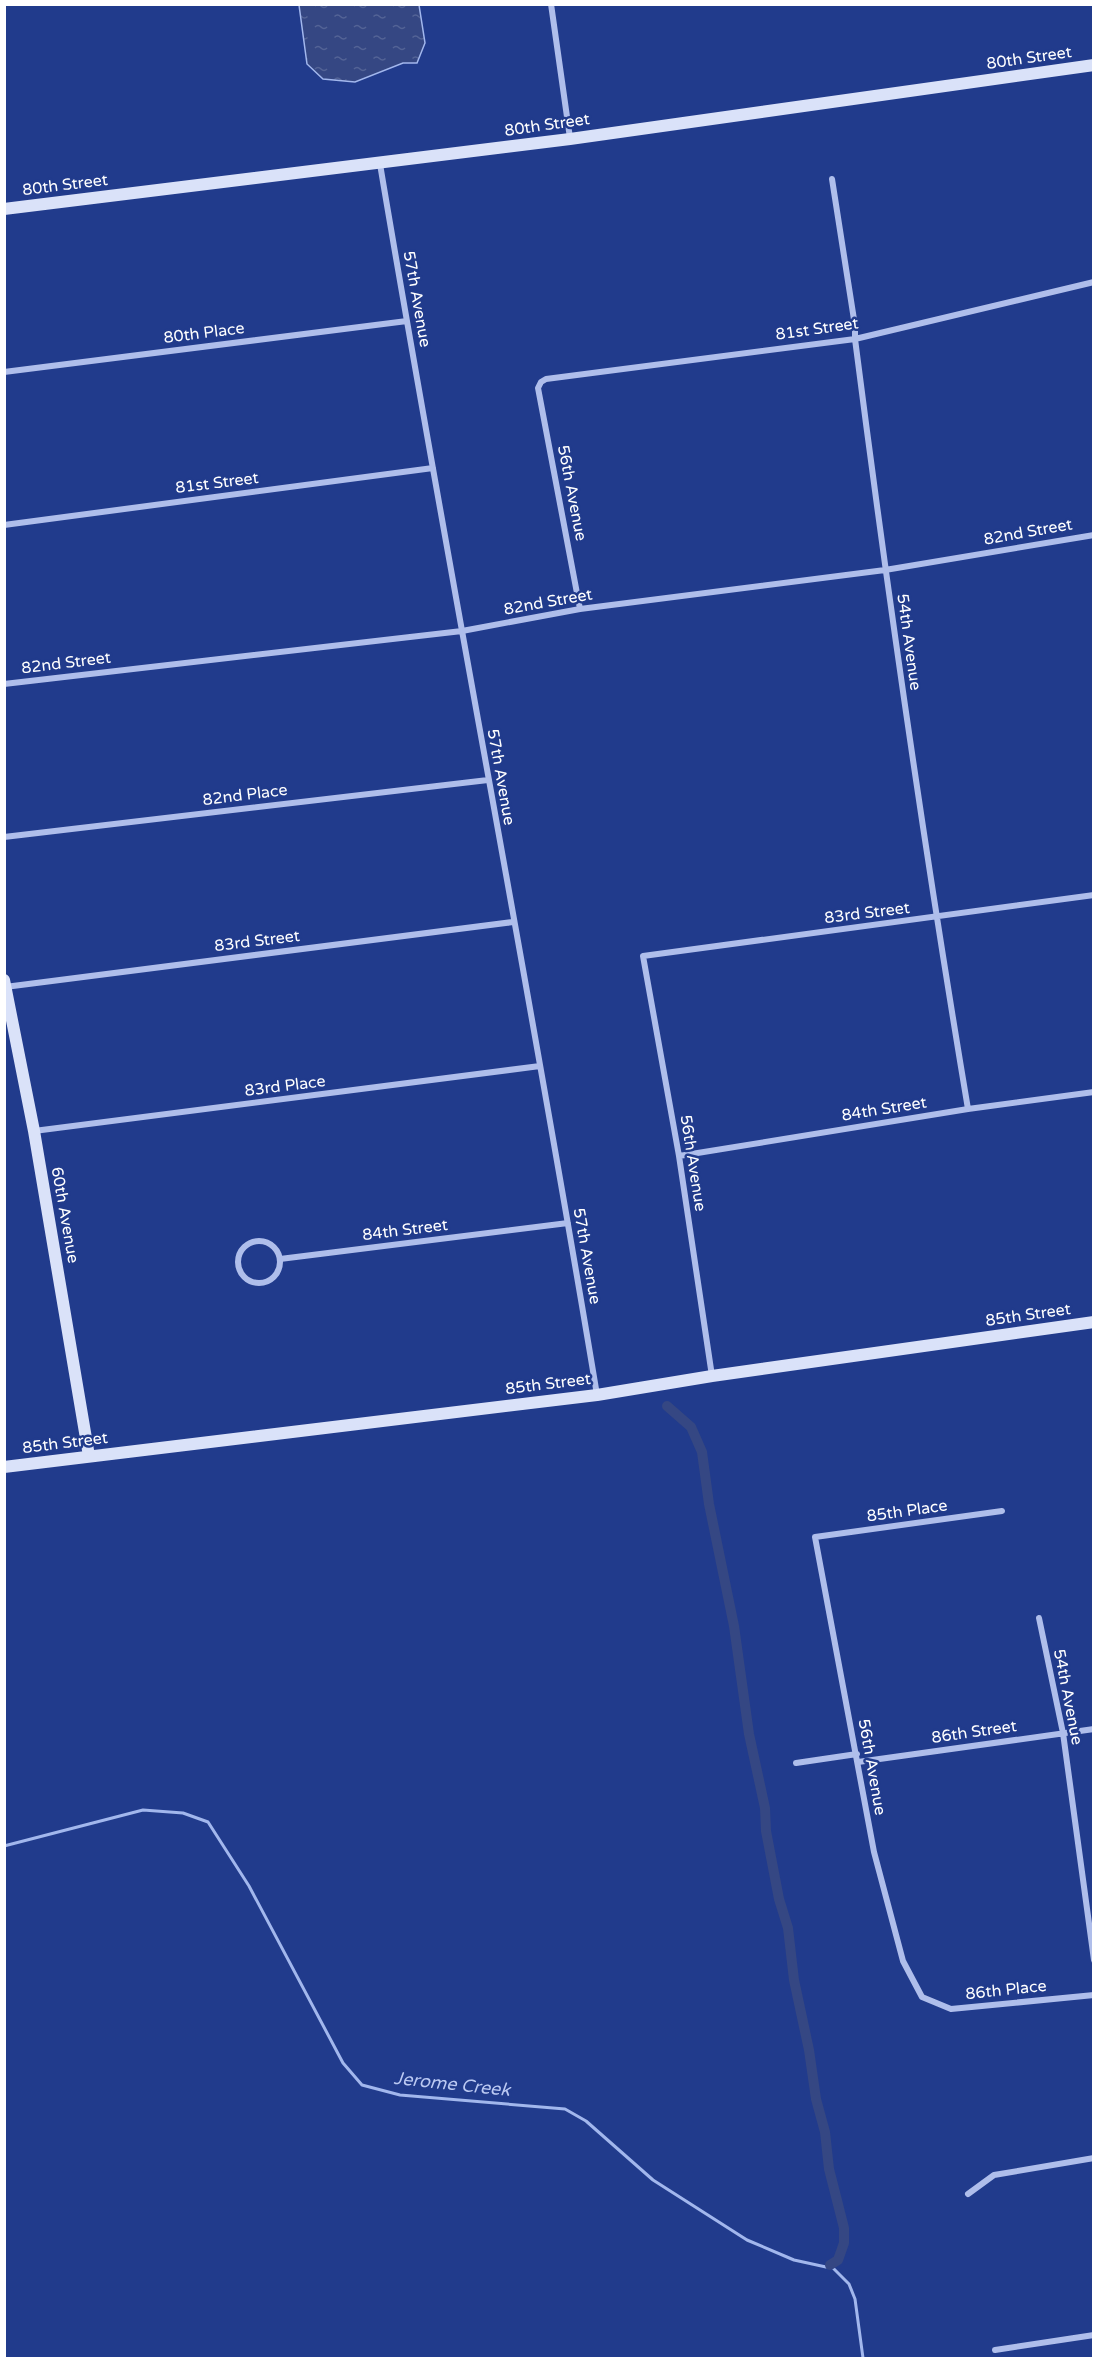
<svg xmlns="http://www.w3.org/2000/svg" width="1098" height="2363" font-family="'Varela Round',sans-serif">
<defs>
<pattern id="water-ripples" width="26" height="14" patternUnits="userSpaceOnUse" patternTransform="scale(1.5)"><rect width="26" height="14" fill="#354783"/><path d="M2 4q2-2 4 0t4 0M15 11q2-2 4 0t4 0" fill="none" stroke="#536396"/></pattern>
</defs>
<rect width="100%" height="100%" fill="#213b8c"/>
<path fill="url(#water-ripples)" stroke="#a2b7ed" stroke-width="1.5" d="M299 5H419L425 43 417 63H403L355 82 323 79 307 64Z"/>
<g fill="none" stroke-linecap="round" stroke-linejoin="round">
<path stroke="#a2b7ed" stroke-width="3" d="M4 1846 143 1810 183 1813 208 1822 249 1886 343 2063 362 2085 400 2095 565 2109 586 2121 653 2180 747 2240 794 2260 826 2267 830 2265 849 2284 855 2299 863 2358"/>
<path stroke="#354783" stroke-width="10" d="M667 1406 691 1427 702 1452 709 1504 734 1626 749 1734 765 1808 766 1831 779 1899 788 1928 794 1980 809 2050 816 2099 825 2132 829 2169 844 2228V2243L838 2260 830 2265"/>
<path stroke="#afbeeb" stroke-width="6" d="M551 4 570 138
M380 164C449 575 529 984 597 1395
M832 179 855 326V339C888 596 925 853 968 1109
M4 372 407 321
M4 525 433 468
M580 609 538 388 541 382 546 379 855 339 1094 282
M4 684 462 631 580 609 885 570 1094 535
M4 837 488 780
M5 987 513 922
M34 1131 540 1066
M679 1156 968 1109 1094 1092
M238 1262a21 21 0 1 1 42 0a21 21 0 1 1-42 0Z
M280 1259 568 1223
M712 1376 679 1156 643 956 1094 895
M1002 1511 815 1537 874 1852 903 1961 922 1997 951 2009 1094 1995
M1039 1618 1063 1733 1094 1960
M858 1762 1094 1729
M796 1763 857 1754
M968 2194 994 2175 1094 2158
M995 2350 1094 2335"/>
<path stroke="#dae2f9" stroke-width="12" d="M4 209 570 139 1094 65
M4 980 34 1131 89 1456
M4 1467 597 1395 712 1376 1094 1322"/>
</g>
<g text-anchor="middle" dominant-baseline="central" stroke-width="5" stroke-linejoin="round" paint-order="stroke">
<g font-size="16" fill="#fff" stroke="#213b8c">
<text transform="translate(1029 58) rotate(-8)">80th Street</text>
<text transform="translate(547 125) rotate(-8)">80th Street</text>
<text transform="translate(65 185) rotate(-7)">80th Street</text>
<text transform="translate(417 299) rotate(80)">57th Avenue</text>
<text transform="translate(817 329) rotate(-8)">81st Street</text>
<text transform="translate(204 333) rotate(-7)">80th Place</text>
<text transform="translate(217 483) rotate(-7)">81st Street</text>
<text transform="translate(572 493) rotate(79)">56th Avenue</text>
<text transform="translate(1028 532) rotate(-10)">82nd Street</text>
<text transform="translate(548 602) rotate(-10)">82nd Street</text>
<text transform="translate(909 642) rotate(82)">54th Avenue</text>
<text transform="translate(66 663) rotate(-7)">82nd Street</text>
<text transform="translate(501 777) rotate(80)">57th Avenue</text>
<text transform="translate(245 795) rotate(-7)">82nd Place</text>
<text transform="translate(867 913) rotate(-7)">83rd Street</text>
<text transform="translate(257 941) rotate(-7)">83rd Street</text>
<text transform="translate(285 1086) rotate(-7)">83rd Place</text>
<text transform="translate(884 1109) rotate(-9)">84th Street</text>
<text transform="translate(693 1163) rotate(81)">56th Avenue</text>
<text transform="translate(65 1215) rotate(80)">60th Avenue</text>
<text transform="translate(405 1230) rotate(-7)">84th Street</text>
<text transform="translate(587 1256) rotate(80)">57th Avenue</text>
<text transform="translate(1028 1315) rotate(-8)">85th Street</text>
<text transform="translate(548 1384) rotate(-7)">85th Street</text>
<text transform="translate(65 1443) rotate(-7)">85th Street</text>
<text transform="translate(907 1511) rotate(-8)">85th Place</text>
<text transform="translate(1068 1697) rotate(79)">54th Avenue</text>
<text transform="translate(974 1732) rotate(-8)">86th Street</text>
<text transform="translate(872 1767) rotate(80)">56th Avenue</text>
<text transform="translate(1006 1990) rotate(-6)">86th Place</text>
</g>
<g font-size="18" font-style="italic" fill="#bbc9f3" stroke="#213b8c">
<text transform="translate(452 2084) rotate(6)">Jerome Creek</text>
</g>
</g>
<rect width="1098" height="2363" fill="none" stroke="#ffffff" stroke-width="12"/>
</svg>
